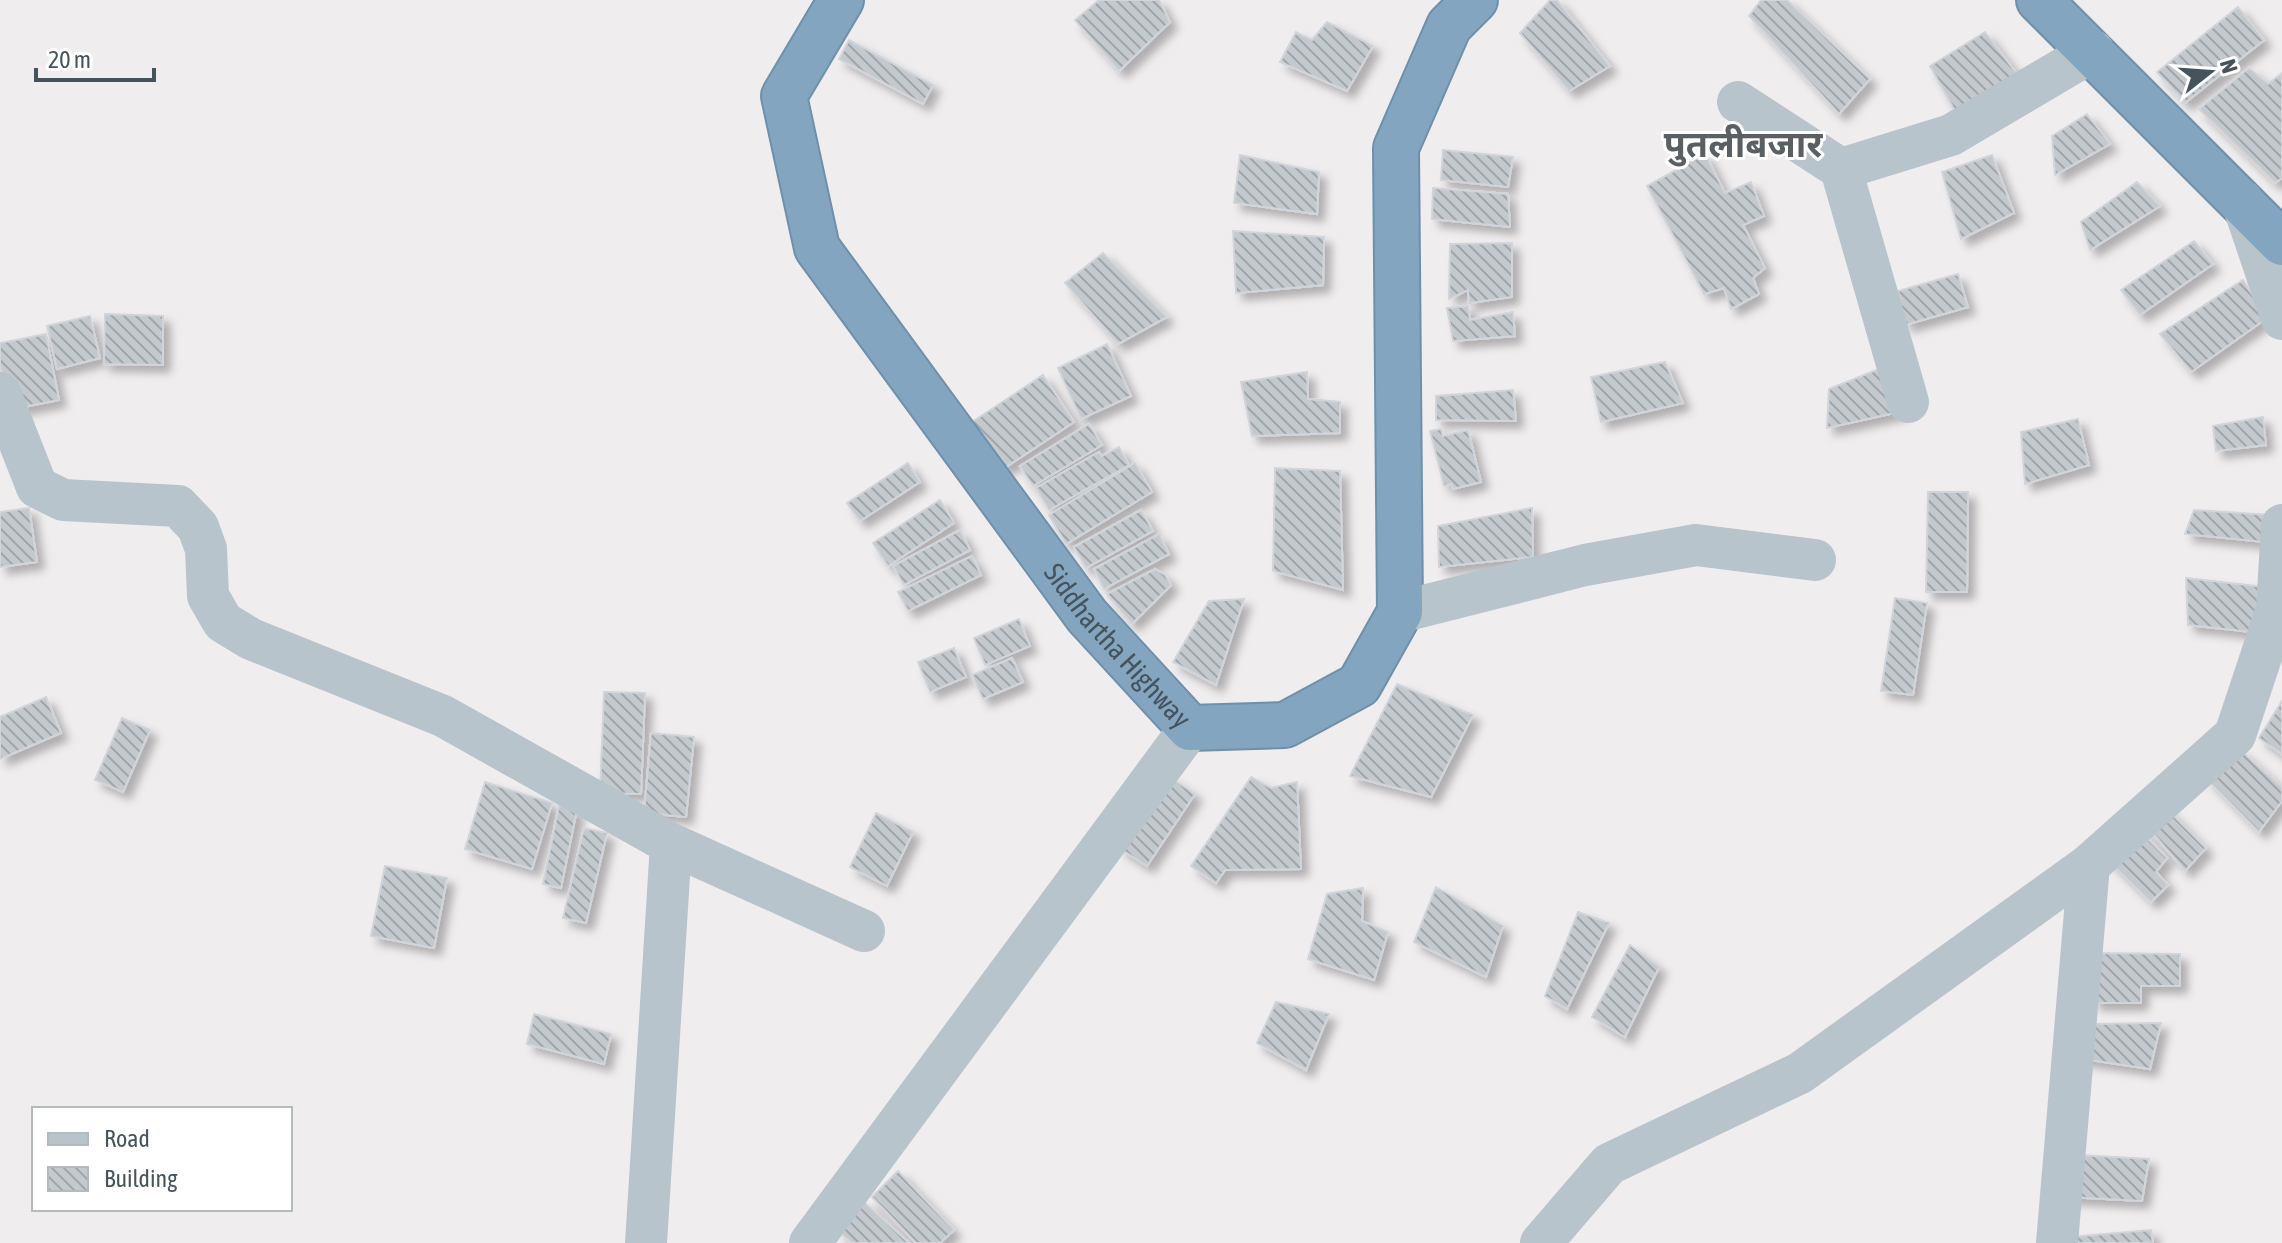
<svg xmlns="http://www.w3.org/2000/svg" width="2282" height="1243" font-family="'Asap Condensed','Noto Sans Devanagari',sans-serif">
<defs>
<pattern id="building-back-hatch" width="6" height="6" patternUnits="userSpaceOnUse" patternTransform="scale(2)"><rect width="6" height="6" fill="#c4c9ce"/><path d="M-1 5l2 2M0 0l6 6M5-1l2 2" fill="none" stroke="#a1a6aa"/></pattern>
<filter id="shadow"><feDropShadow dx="7" dy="7" stdDeviation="4" flood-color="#0004"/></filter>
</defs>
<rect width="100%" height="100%" fill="#f0edee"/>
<path fill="url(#building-back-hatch)" stroke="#d1d4da" stroke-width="2" filter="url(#shadow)" d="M1099 0H1159L1170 22 1119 71 1075 20Z
M1550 0H1557L1610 66 1569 91 1520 33Z
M1761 0H1787L1870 79 1839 114 1749 16Z
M2238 7 2264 40 2185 103 2157 72Z
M1327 22 1373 46 1347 91 1280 62 1296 32 1312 40Z
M1985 32 2017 74 1955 111 1930 66Z
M849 40 933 85 923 104 839 59Z
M2249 68 2268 84 2282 73V178L2275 183 2199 109Z
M2087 114 2110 144 2055 175 2052 136Z
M1443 150 1513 157 1508 187 1441 180Z
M1705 154 1725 193 1751 182 1764 216 1743 225 1765 268 1753 278 1759 294 1731 309 1724 288 1704 294 1647 186Z
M1240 155 1319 172 1317 214 1234 203Z
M1992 155 2014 213 1961 239 1942 172Z
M2137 182 2160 206 2090 250 2081 222Z
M1433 188 1508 194 1510 227 1432 219Z
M1233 231 1324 237 1323 285 1236 293Z
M2194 241 2213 264 2140 315 2121 290Z
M1512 243V297L1469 303 1468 290 1449 299 1450 244Z
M1103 253 1167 317 1118 344 1065 283Z
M1958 274 1968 307 1905 325 1898 291Z
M2243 280 2267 318 2191 372 2160 334Z
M1468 306 1470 320 1513 312 1515 336 1453 341 1447 308Z
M105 314 163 316V365L104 364Z
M90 316 100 358 57 369 47 326Z
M46 334 59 400 9 410 0 364V343Z
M1107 344 1131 396 1081 419 1058 368Z
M1665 362 1683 403 1601 422 1591 377Z
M1886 366 1899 412 1827 428 1829 389Z
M1307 372 1308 399 1340 402V433L1252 436 1241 382Z
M1043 375 1074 422 1003 469 972 422Z
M1513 390 1516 421 1436 420V396Z
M2263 417 2266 445 2216 451 2213 426Z
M2078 419 2089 465 2025 484 2021 432Z
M1089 424 1102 445 1033 486 1020 466Z
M1441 429 1443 436 1468 430 1481 482 1453 489 1452 484 1444 486 1430 431Z
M1119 447 1129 465 1049 510 1036 488 1099 452 1102 456Z
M908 463 920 482 860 521 847 503Z
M1135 463 1152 492 1066 544 1049 515Z
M1275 468 1340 471 1343 590 1273 571Z
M1928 492H1968L1967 592H1926Z
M940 500 954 523 888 566 873 543Z
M29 508 37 562 0 567V512Z
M1532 508 1533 557 1439 567 1438 526Z
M1141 510 1153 531 1086 568 1074 547Z
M2194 510 2271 515 2264 542 2185 534Z
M960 530 970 550 904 585 893 566Z
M1159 534 1169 554 1104 589 1094 569Z
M972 556 981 575 908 611 898 592Z
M1155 569 1165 575 1171 585 1132 624 1107 594Z
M2186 578 2264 587 2260 633 2188 625Z
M1895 598 1927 603 1913 695 1881 691Z
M1244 599 1216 685 1173 662 1209 601Z
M1019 619 1030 646 985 665 974 638Z
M954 648 966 677 930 692 918 662Z
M1012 658 1023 682 983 699 972 675Z
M1397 684 1473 715 1431 797 1350 776Z
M604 692 645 693 641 794 600 793Z
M46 697 61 733 0 759V717Z
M2282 701V754L2259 738Z
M122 718 150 730 123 792 95 780Z
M651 733 694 737 686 817 644 813Z
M2240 750 2282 787V801L2259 832 2206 778Z
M1170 777 1195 794 1147 866 1119 848Z
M1251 777 1271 788 1297 782 1301 869 1225 870 1216 883 1191 866Z
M485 782 552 803 532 869 465 849Z
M559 805 577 809 561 888 543 884Z
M2166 808 2206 848 2185 871 2146 825Z
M876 813 913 832 887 886 850 867Z
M584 828 607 833 586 923 563 918Z
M2137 828 2167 858 2156 872 2168 885 2151 902 2105 857Z
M385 866 447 878 434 948 371 936Z
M1436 887 1503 926 1486 977 1414 942Z
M1363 888 1362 921 1388 932 1374 980 1308 959 1327 894Z
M1578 912 1609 923 1567 1009 1545 996Z
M1630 945 1659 967 1625 1037 1592 1017Z
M2093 953 2180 954V986H2141V1003H2093Z
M1276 1002 1329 1014 1306 1070 1257 1043Z
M534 1014 611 1034 604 1064 527 1044Z
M2161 1023 2150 1069 2077 1058 2091 1024Z
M2077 1155 2149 1159 2142 1201 2067 1197Z
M898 1171 954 1230 940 1243H916L872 1197Z
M864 1202 909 1243H852L838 1231Z
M2151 1230 2153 1243H2060L2059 1238Z"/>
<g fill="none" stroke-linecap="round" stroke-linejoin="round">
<g stroke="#6e90ab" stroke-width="48">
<g id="highway">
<path id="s1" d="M841 0 784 96 817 248 1087 616 1190 728 1285 725 1359 685 1400 612 1396 148 1449 26 1475 0"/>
<path d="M2039 0 2282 243"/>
</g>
</g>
<path stroke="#b8c4cc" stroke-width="42" d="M1738 102 1841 169 1908 402
M1841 169 1951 135 2093 51
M2242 201 2282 319
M0 393 37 487 63 500 178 506 198 527 206 549 208 596 223 622 251 639 443 716 671 844 864 931
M1400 612 1585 565 1696 545 1815 560
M646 1243 671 844
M810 1243 1190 728
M1541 1243 1609 1164 1800 1073 2089 865 2235 735 2277 609 2282 525
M2057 1243 2089 865"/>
<use href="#highway" stroke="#83a5bf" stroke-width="44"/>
</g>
<g text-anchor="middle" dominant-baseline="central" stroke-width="6" stroke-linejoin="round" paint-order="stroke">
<g font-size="28" fill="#45535c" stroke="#fff">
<text stroke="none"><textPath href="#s1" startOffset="766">Siddhartha Highway</textPath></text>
</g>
<g font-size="36" font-weight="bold" fill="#5a5f63" stroke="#fff">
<text x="1743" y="144">पुतलीबजार</text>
</g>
</g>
<rect x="32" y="1107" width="260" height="104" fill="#ffffff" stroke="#b5babe" stroke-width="2"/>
<rect x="48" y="1133" width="40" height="12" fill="#b8c4cc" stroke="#b5babe" stroke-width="2"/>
<text x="104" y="1147" font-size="24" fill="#45535c">Road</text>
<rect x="48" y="1167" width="40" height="24" fill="url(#building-back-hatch)" stroke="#b5babe" stroke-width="2"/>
<text x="104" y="1187" font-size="24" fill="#45535c">Building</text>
<g transform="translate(2210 72) rotate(73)" stroke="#ffffff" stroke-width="6" paint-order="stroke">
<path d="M0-6L14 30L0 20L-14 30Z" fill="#45535c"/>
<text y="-12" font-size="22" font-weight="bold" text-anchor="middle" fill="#45535c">N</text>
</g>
<path d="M36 68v12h118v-12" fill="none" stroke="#45535c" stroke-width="4"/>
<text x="48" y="68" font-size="24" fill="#45535c" stroke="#ffffff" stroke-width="6" paint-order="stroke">20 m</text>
</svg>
